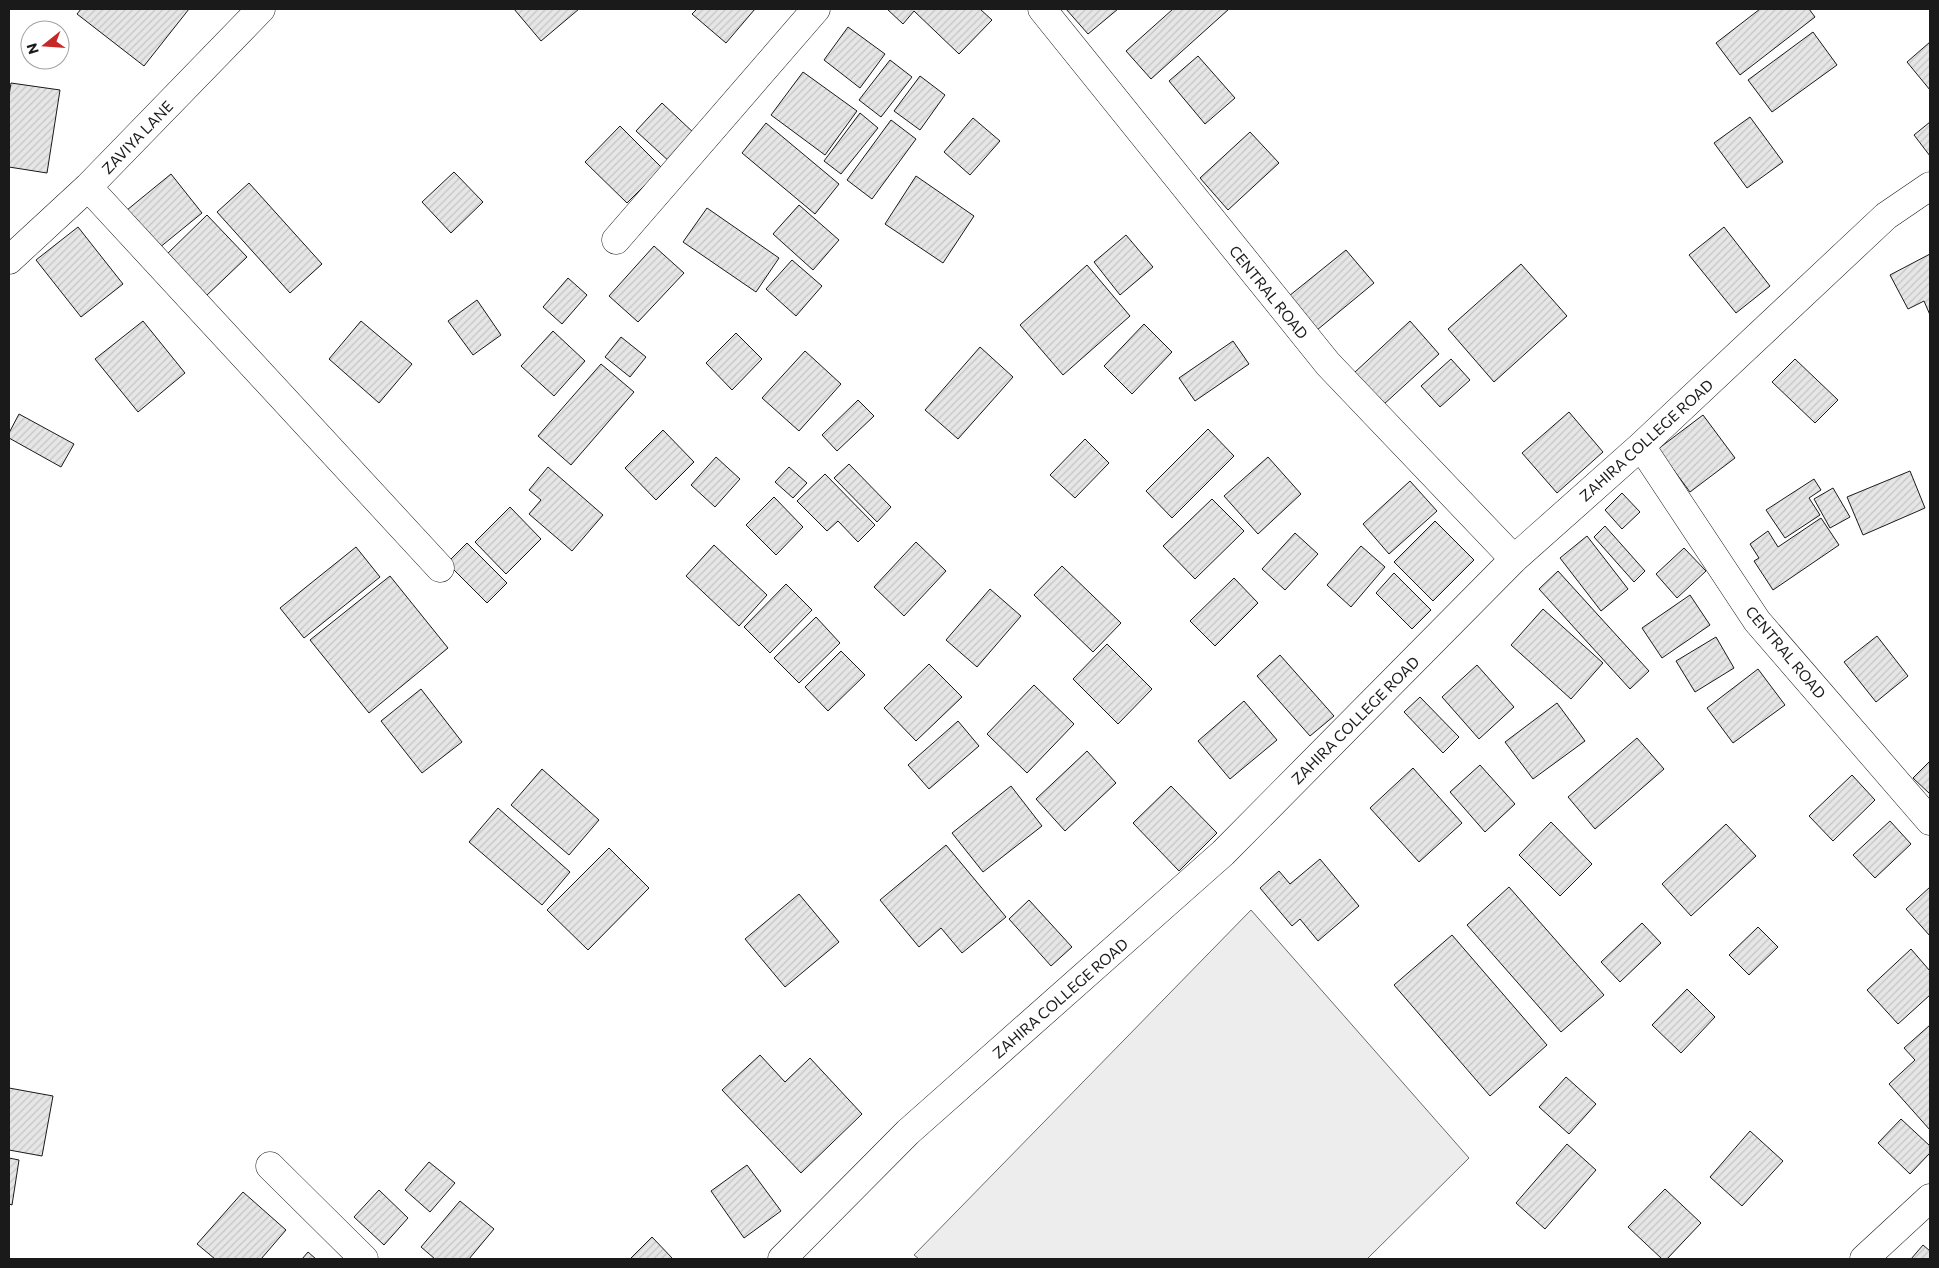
<svg xmlns="http://www.w3.org/2000/svg" width="1939" height="1268" font-family="Commissioner,sans-serif">
<defs>
<pattern id="building-hatch" width="6" height="6" patternUnits="userSpaceOnUse" patternTransform="scale(1.25)"><rect width="6" height="6" fill="#e6e6e6"/><path d="M-1 1l2-2M0 6l6-6M5 7l2-2" fill="none" stroke="#c5c5c5"/></pattern>
</defs>
<rect width="100%" height="100%" fill="#fff"/>
<path fill="#ededed" stroke="#6a6a6a" d="M1251 910 1469 1158 1367 1259H919L914 1255Z"/>
<path fill="url(#building-hatch)" stroke="#1a1a1a" d="M81 9H189L144 66 77 14Z
M514 9H579L541 41Z
M697 9H755L726 43 692 14Z
M887 9H980L992 20 959 54 914 11 903 24Z
M1066 9H1118L1088 34Z
M1173 9H1229L1151 79 1126 51Z
M1760 9H1809L1815 17 1740 75 1716 43Z
M848 27 885 54 860 88 824 60Z
M1813 32 1837 65 1772 112 1748 80Z
M1930 42V90L1907 62Z
M1198 56 1235 98 1205 124 1169 81Z
M890 60 912 77 881 117 859 100Z
M803 72 857 111 825 155 771 115Z
M920 76 945 95 920 130 894 111Z
M11 83 60 90 47 173 9 167V96Z
M662 103 696 135 671 163 636 131Z
M860 113 878 128 841 174 824 161Z
M1750 117 1783 162 1747 188 1714 143Z
M973 118 1000 141 970 175 944 152Z
M891 120 916 139 872 199 847 180Z
M1930 122V156L1914 135Z
M766 123 839 184 815 214 742 153Z
M620 126 662 168 627 203 585 162Z
M1250 132 1279 163 1228 210 1200 178Z
M454 172 483 202 451 233 422 202Z
M171 174 202 213 159 248 127 210Z
M916 176 974 216 943 263 885 224Z
M249 183 322 264 290 293 217 212Z
M799 205 839 240 813 270 773 234Z
M707 208 779 258 756 292 683 242Z
M207 215 247 257 205 297 165 256Z
M78 227 123 284 81 317 36 260Z
M1724 227 1770 286 1736 313 1689 255Z
M1126 235 1153 267 1120 295 1094 262Z
M654 246 684 273 638 322 609 296Z
M1346 250 1374 283 1317 330 1289 296Z
M1930 254V315L1924 301 1908 309 1890 275Z
M792 260 822 286 796 316 766 289Z
M1521 264 1567 316 1494 382 1448 329Z
M1087 265 1130 316 1063 375 1020 325Z
M568 278 587 295 562 324 543 307Z
M477 300 501 335 473 355 448 321Z
M143 321 185 373 138 412 95 359Z
M361 321 412 364 379 403 329 359Z
M1410 321 1439 354 1383 405 1354 373Z
M1144 324 1172 352 1132 394 1104 366Z
M553 331 585 361 554 396 521 366Z
M736 333 762 359 732 390 706 363Z
M621 337 646 357 630 377 605 357Z
M1233 341 1249 364 1195 401 1179 378Z
M980 347 1013 377 958 439 925 410Z
M805 351 841 384 799 431 762 398Z
M1451 359 1470 380 1440 407 1421 386Z
M1795 359 1838 400 1815 423 1772 382Z
M601 364 634 392 571 465 538 436Z
M858 400 874 416 837 451 822 435Z
M1569 412 1603 452 1557 493 1522 453Z
M19 414 74 444 61 467 9 438V433Z
M1703 415 1735 458 1690 492 1658 449Z
M1208 429 1234 456 1172 518 1146 491Z
M663 430 694 462 656 500 625 468Z
M1085 439 1109 463 1075 498 1050 475Z
M716 457 740 479 715 507 691 485Z
M1268 457 1301 494 1258 534 1224 496Z
M849 464 891 507 877 522 834 478Z
M548 467 603 515 572 551 529 514 541 500 529 490Z
M789 467 807 483 793 498 775 482Z
M1910 471 1925 508 1863 535 1847 497Z
M825 474 875 525 858 542 838 521 827 531 797 501Z
M1814 479 1821 490 1809 498 1820 515 1785 538 1766 510Z
M1410 481 1437 511 1389 554 1363 524Z
M1833 488 1850 517 1830 528 1814 499Z
M1622 493 1640 512 1622 529 1605 510Z
M774 497 803 527 776 555 746 525Z
M1212 499 1244 531 1195 579 1163 546Z
M510 507 541 539 506 574 475 542Z
M1821 518 1839 545 1773 590 1754 561 1759 558 1750 544 1768 531 1778 547Z
M1435 521 1474 560 1433 601 1394 562Z
M1605 526 1645 571 1634 582 1594 537Z
M1295 533 1318 554 1285 590 1262 569Z
M1587 536 1628 589 1601 611 1560 558Z
M916 542 946 571 904 616 874 587Z
M467 543 507 583 487 603 447 563Z
M714 545 767 595 739 626 686 576Z
M1361 546 1385 567 1351 607 1327 585Z
M356 547 380 577 304 638 280 608Z
M1684 548 1706 571 1677 598 1656 574Z
M1062 566 1121 623 1093 652 1034 595Z
M1558 571 1649 671 1630 689 1539 589Z
M1394 573 1431 610 1412 629 1376 593Z
M390 576 448 648 369 713 310 640Z
M1234 578 1258 603 1215 646 1190 621Z
M786 584 812 610 770 653 744 627Z
M990 589 1021 616 977 667 946 640Z
M1690 595 1710 625 1662 658 1642 628Z
M1543 609 1603 663 1571 699 1511 645Z
M816 617 840 643 799 683 774 658Z
M1877 636 1908 676 1876 702 1844 662Z
M1716 637 1734 668 1695 692 1676 661Z
M1107 644 1152 689 1118 724 1073 679Z
M841 651 865 675 828 711 805 687Z
M1280 655 1334 716 1310 736 1257 676Z
M929 664 962 697 916 741 884 708Z
M1477 665 1514 707 1479 739 1442 697Z
M1758 669 1785 705 1733 743 1707 708Z
M1034 685 1074 724 1027 773 987 734Z
M421 689 462 742 422 773 381 721Z
M1420 697 1459 737 1443 753 1404 712Z
M1244 701 1277 740 1230 779 1198 741Z
M1557 703 1585 741 1533 779 1505 742Z
M958 721 979 746 929 789 908 765Z
M1637 738 1664 769 1595 829 1568 797Z
M1087 751 1116 783 1065 831 1036 799Z
M1930 761V794L1913 778Z
M1480 765 1515 804 1485 832 1450 792Z
M1413 768 1462 823 1419 862 1370 808Z
M542 769 599 820 569 855 511 805Z
M1852 775 1875 800 1833 841 1809 816Z
M1011 786 1042 826 983 872 952 833Z
M1171 786 1217 833 1179 871 1133 823Z
M498 808 570 872 542 905 469 842Z
M1890 821 1911 844 1875 878 1853 855Z
M1551 822 1592 864 1560 896 1519 855Z
M1726 824 1756 856 1691 916 1662 884Z
M946 845 1006 917 962 953 941 928 919 947 880 900Z
M609 848 649 888 588 950 547 910Z
M1320 859 1359 906 1318 941 1300 919 1292 926 1260 888 1279 871 1290 884Z
M1509 887 1604 995 1561 1032 1467 925Z
M1930 887V936L1906 909Z
M799 894 839 942 785 987 745 939Z
M1029 900 1072 947 1051 966 1009 919Z
M1642 923 1661 943 1620 982 1601 962Z
M1758 927 1778 947 1749 975 1729 955Z
M1452 935 1547 1045 1490 1096 1394 985Z
M1911 949 1930 971V995L1898 1024 1867 990Z
M1687 989 1715 1017 1681 1053 1652 1025Z
M1930 1025V1130L1889 1084 1915 1060 1904 1048Z
M760 1055 785 1082 810 1058 862 1114 801 1173 722 1090Z
M1566 1077 1596 1104 1569 1134 1539 1107Z
M9 1088 53 1096 42 1156 9 1150Z
M1901 1119 1930 1146V1153L1910 1174 1878 1143Z
M1750 1131 1783 1161 1742 1206 1710 1177Z
M1567 1144 1596 1170 1545 1229 1516 1203Z
M9 1158 19 1160 12 1205 9 1204Z
M429 1162 455 1183 430 1212 405 1190Z
M747 1165 781 1211 744 1238 711 1191Z
M1665 1189 1701 1223 1667 1259H1662L1628 1227Z
M379 1190 408 1218 384 1245 354 1217Z
M243 1192 286 1230 261 1259H215L197 1244Z
M460 1201 494 1229 469 1259H435L421 1247Z
M652 1237 673 1259H630Z
M1923 1245 1930 1251V1259H1911Z
M308 1252 316 1259H302Z"/>
<g fill="none" stroke-linecap="round" stroke-linejoin="round">
<g stroke="#1a1a1a" stroke-width="29">
<path id="minor" d="M1042 9 1328 364 1514 559
M88 187 440 568
M616 240 816 9
M9 260 88 187 261 9
M1641 446 1757 621 1930 821
M270 1166 364 1259
M782 1259 908 1132 1223 853 1514 559 1641 446 1886 216 1930 186
M1864 1259 1930 1198"/>
</g>
<use href="#minor" stroke="#fff" stroke-width="28"/>
</g>
<g text-anchor="middle" dominant-baseline="central" stroke-width="4" stroke-linejoin="round" paint-order="stroke">
<g font-size="15" fill="#1a1a1a" stroke="#fff">
<text transform="translate(137 137) rotate(-46)">ZAVIYA LANE</text>
<text transform="translate(1269 292) rotate(51)">CENTRAL ROAD</text>
<text transform="translate(1646 440) rotate(-42)">ZAHIRA COLLEGE ROAD</text>
<text transform="translate(1786 652) rotate(50)">CENTRAL ROAD</text>
<text transform="translate(1355 720) rotate(-45)">ZAHIRA COLLEGE ROAD</text>
<text transform="translate(1060 998) rotate(-41)">ZAHIRA COLLEGE ROAD</text>
</g>
</g>
<rect width="1939" height="1268" fill="none" stroke="#1a1a1a" stroke-width="20"/>
<g transform="translate(45 45) rotate(253)"><circle r="24" fill="#ffffff" stroke="#a3a3a3"/>
<path d="M0-4L9 19L0 12L-9 19Z" fill="#c62828"/>
<text y="-8" font-size="14" font-weight="bold" text-anchor="middle" fill="#1a1a1a">N</text>
</g>
</svg>
